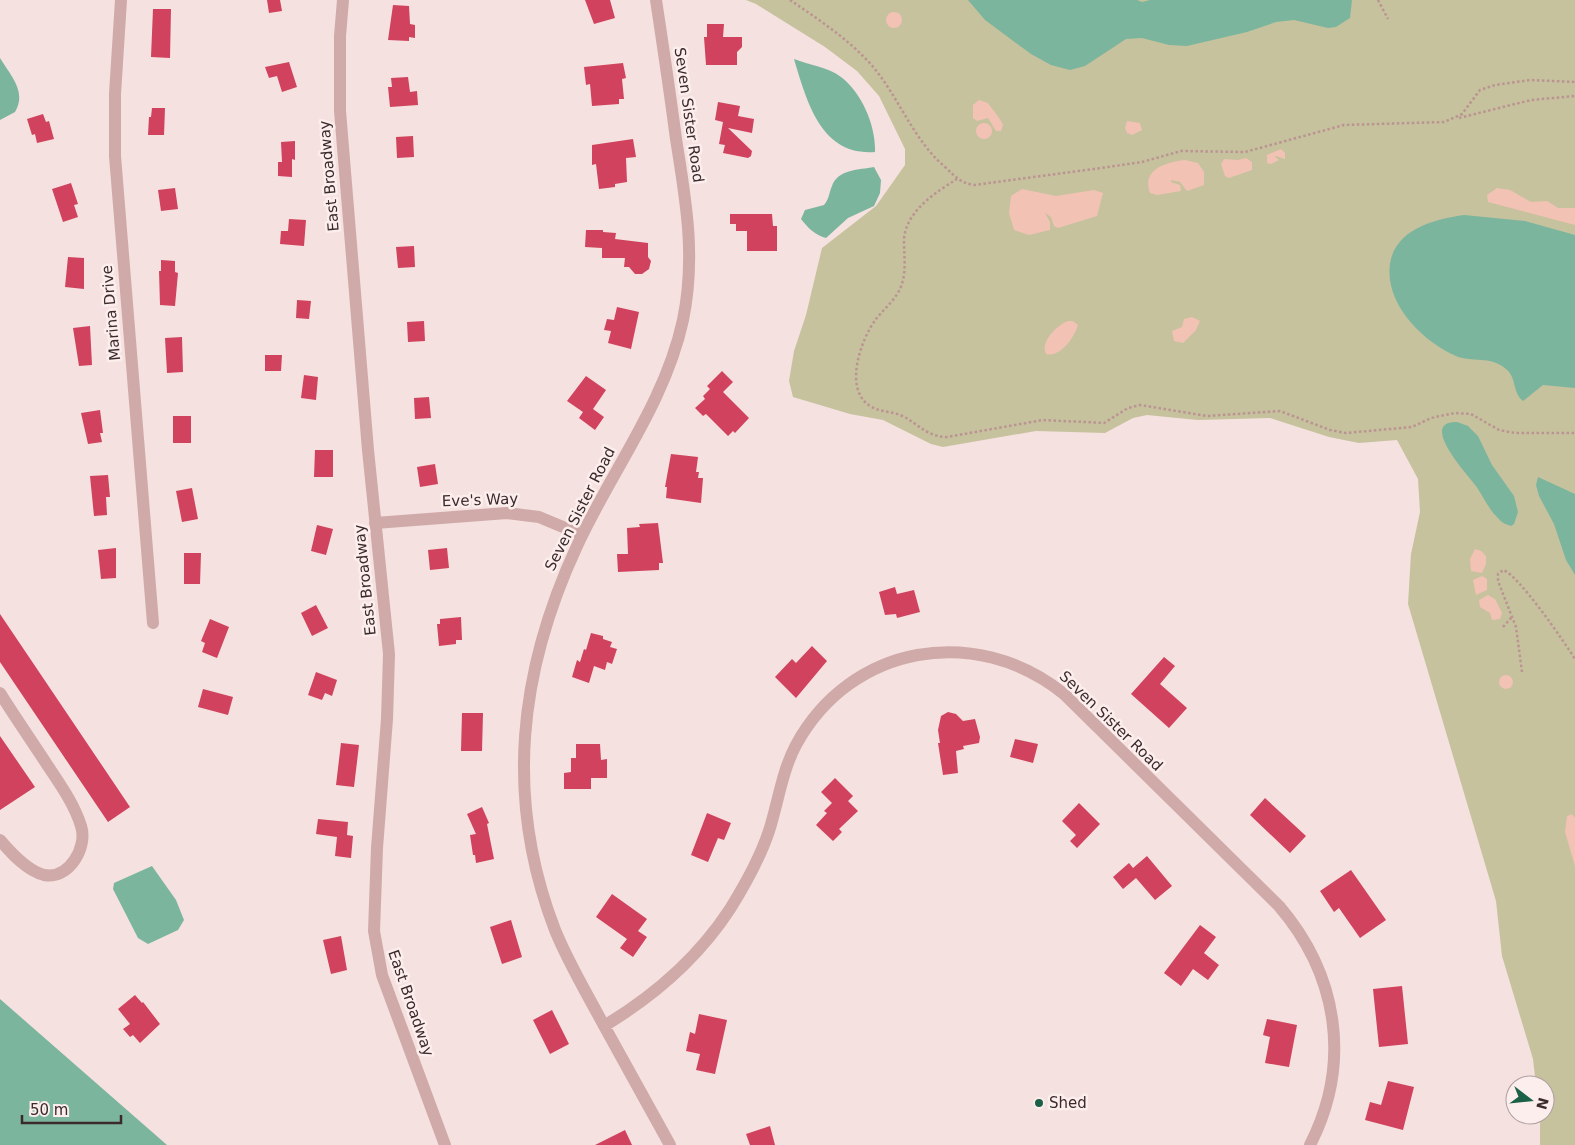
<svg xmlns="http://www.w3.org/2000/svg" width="1575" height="1145" font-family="'DejaVu Sans',sans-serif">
<rect width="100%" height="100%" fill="#f5e1df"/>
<path fill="#c6c29d" d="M746 0H1575V1145H1540V1115H1545V1085H1536L1533 1059 1502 956 1496 901 1408 604 1411 554 1420 512 1418 479 1397 440 1359 443 1329 437 1270 418 1198 420 1147 415 1133 418 1105 433 1036 431 943 447 931 444 883 420 850 414 793 397 789 381 794 351 806 315 822 248 876 206 905 165V149L879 96 857 71 825 47 756 4Z"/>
<path fill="#f2c2b4" d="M886 20a8 8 0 1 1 16 0a8 8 0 1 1-16 0Z
M979 100 988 103C992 109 1001 119 1003 125L1001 131H996L988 118 977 121 973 118V105Z
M1127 121 1140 123 1142 130 1132 135 1127 133 1125 128Z
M976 131a8 8 0 1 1 16 0a8 8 0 1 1-16 0Z
M1281 149 1285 153V159L1276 156 1275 157 1279 160 1271 164 1267 163V155Z
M1246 158 1252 162V170L1229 178 1225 176 1221 164 1224 159 1238 160Z
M1185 160 1198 163 1204 172V185L1187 191 1180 182 1171 180V182L1180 185 1181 191 1157 195 1150 193C1141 169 1167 162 1185 160Z
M1497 188 1510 190 1531 202 1547 201 1558 208H1575V225L1488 202 1487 195Z
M1022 189 1056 196 1094 190 1103 193 1097 216 1058 228 1054 226 1051 217 1045 213 1050 222V230L1029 235 1014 230 1009 213 1011 196Z
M1192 317 1200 321 1196 330 1183 343 1174 341 1172 331 1182 327 1184 319Z
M1068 321H1073L1078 325C1074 338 1060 358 1046 354 1040 342 1057 325 1068 321Z
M1475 549 1481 551 1486 556V564L1482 573 1471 571 1470 559Z
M1482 576 1487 579V590L1476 595 1473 580Z
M1488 595 1495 599 1502 613 1500 619 1492 620 1490 613 1480 607 1479 600Z
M1499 682a7 7 0 1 1 14 0a7 7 0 1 1-14 0Z
M1572 814 1575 818V866L1565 832 1567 816Z"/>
<path fill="#7bb59e" d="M968 0H1137L1142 2 1150 0H1352L1350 18 1336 27 1328 28 1294 20 1276 22 1247 32 1187 46 1169 45 1142 38 1126 39 1085 66 1070 70 1051 65 1031 54 985 20Z
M0 58C11 76 27 92 15 112L0 120Z
M794 59C809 65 828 67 841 77 862 93 876 126 875 152 821 156 807 102 794 59Z
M874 167 881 180 880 193 874 206 848 218 826 238C815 235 808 228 801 219L805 210 824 205C829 199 829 193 832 186 838 169 859 170 874 167Z
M1464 215 1525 221 1575 235V388L1543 385 1523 401C1512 392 1517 378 1506 369 1490 355 1472 363 1456 356 1421 341 1381 300 1391 259 1399 228 1436 219 1464 215Z
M1457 422 1468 426 1478 436 1492 465 1514 496 1518 512 1514 524 1511 526C1505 524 1502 523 1498 518 1489 510 1483 496 1476 486 1469 476 1417 421 1457 422Z
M1538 477 1575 494V575L1566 560 1554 524 1539 496 1536 485Z
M152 866 176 900 184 920 178 930 148 944 138 938 113 889 114 883Z
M0 999 167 1145H0Z"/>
<path fill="#d0425d" d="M267 0H280L282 11 269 13Z
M585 0H610L615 18 594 24Z
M393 5 409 6 410 24 415 25V38L409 37V41L388 40Z
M153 9H171L170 58 151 57Z
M707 24H724L723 37H742V47L737 52V65H706L704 37H707Z
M289 62 297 87 282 92 277 76 269 78 265 67Z
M623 63 626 78 622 79 624 99H619V104L592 106 590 84 586 85 584 67Z
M408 77 410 92 417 91 418 105 390 107 388 87H392L391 78Z
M718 102 740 106 738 116 754 119 752 133 728 128 752 151 751 156 748 158 723 153 725 145 719 144 723 122 715 120Z
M152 108H165L164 135H148L149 117H151Z
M43 114 46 122 49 121 54 139 37 143 35 134 32 135 27 119Z
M413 136 414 157 397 158 396 137Z
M633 139 636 157 626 158 627 182 615 184V187L599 189 596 164 592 165V145Z
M295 141V160L292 159V177L278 176V162H282L281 142Z
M71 183 78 204 74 205 78 217 63 222 52 189Z
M175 188 178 209 161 211 158 190Z
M730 214H772L773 226H777V251H747V231H736V224H730Z
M289 219 306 220 304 246 280 244 281 231H288Z
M586 230H603V232L616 233 615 239 648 243V257L651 261 649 269 642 274H635L629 267H624L625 258H602V248L585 247Z
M414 246 415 267 398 268 396 247Z
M68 257 84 258V289L65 287Z
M161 260 175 261V272L178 273 175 306 160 305 159 271H161Z
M297 300 311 301 309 319 296 318Z
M617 307 639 312 631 349 608 343 611 331 604 330 607 319 614 320Z
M424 321 425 341 408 342 407 322Z
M90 326 92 365 79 366 73 328Z
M182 337 183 372 167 373 165 338Z
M265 355H282L281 371H265Z
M722 371 733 382 723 392 749 418 735 433 733 431 728 436 706 414 703 416 695 408 705 399 703 396 710 389 707 386Z
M304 375 318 377 316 400 301 398Z
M586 376 606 390 593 409 604 417 595 430 579 418 583 412 567 401Z
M429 397 431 418 415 419 414 398Z
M100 410 103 433H100L102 442 88 444 81 413Z
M173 416H191V443H173Z
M315 450H333V477H314Z
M671 454 698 457 696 472H699L698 478H703L701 503 666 498 667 487H665Z
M435 464 438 484 420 487 417 467Z
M108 475 110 497H106L107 515 94 516 90 476Z
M192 488 198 519 182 522 176 491Z
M658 523 663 563H659V570L618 572 617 554H628L627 528 640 527 639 524Z
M317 525 333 529 326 555 311 551Z
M116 548V578L101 579 98 550Z
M447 548 449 568 430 570 428 550Z
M184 553H201L200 584H184Z
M895 587 897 594 914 590 920 612 897 618 896 614 885 615 879 592Z
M316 605 328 628 312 636 301 613Z
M0 614 130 807 108 822 0 662Z
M461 617 462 640H456V644L439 646 437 624H440V619Z
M210 619 229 627 217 658 202 652 205 643 201 641Z
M591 633 603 636V639L612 642 610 647 617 649 612 664 607 662 605 670 594 666 589 683 572 677 577 660 580 662 584 649 586 650Z
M812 646 827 661 796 698 775 677 792 659 796 663Z
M1164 657 1175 666 1160 684 1187 708 1169 728 1131 694Z
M316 672 337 680 332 696 325 693 322 700 308 695Z
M203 689 233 697 228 715 198 707Z
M948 712 956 714 963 721 975 719 980 737 979 743 963 746 964 749 956 751 958 773 943 775 938 743H940L938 730 941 716Z
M462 713H483L482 751H461Z
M0 736 35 787 0 810Z
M1015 739 1038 744 1033 763 1010 757Z
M341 743 359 745 354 787 336 785Z
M576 744H600L601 760 607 759V778H591V789H564V773L571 772V758H576Z
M835 778 853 796 848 801 858 811 839 829 842 832 833 841 816 825 827 813 824 811 832 803 821 792Z
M1265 798 1306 836 1290 853 1250 815Z
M1079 803 1100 824 1077 848 1070 841 1076 835 1062 821Z
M482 807 489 823 487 824 494 859 476 863 475 855H473L470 835 476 834 467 814Z
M707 813 731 823 724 840 718 838 708 862 691 855Z
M318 819 348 822 347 835 353 836 351 858 335 856 337 837 316 834Z
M1147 856 1172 886 1155 900 1136 878 1123 889 1113 877 1129 863 1133 868Z
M1351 870 1386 920 1360 938 1339 908 1334 912 1320 891Z
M612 894 647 919 638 931 647 937 633 957 620 948 627 939 596 917Z
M511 920 522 957 502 964 490 927Z
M1200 925 1216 937 1204 953 1219 965 1208 980 1193 969 1181 986 1164 973Z
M341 936 347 970 331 974 323 940Z
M1402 986 1408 1044 1379 1047 1373 989Z
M135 995 142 1003 143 1002 160 1024 140 1043 133 1035 130 1037 123 1029 130 1024 118 1009Z
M552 1010 569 1044 550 1054 533 1020Z
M699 1014 727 1020 715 1074 696 1070 700 1054 686 1051 690 1032 695 1034Z
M1267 1019 1297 1025 1289 1067 1265 1063 1270 1037 1263 1035Z
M1388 1081 1414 1087 1403 1130 1365 1120 1370 1102 1381 1105Z
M770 1126 775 1145H750L746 1134Z
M625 1130 632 1145H595Z"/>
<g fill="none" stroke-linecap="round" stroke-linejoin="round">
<path stroke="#bb9393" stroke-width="2.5" stroke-dasharray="2.5 2.5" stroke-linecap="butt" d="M790 0C815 17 842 35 863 56 897 89 909 136 945 167 955 176 960 183 974 185L1101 168 1142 162 1181 151 1245 152 1344 125 1444 122 1462 114 1480 90 1495 85 1530 80 1575 82
M1378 0 1388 19
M1459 118 1531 100 1575 96
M957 179C936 192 905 212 904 240 904 258 907 273 900 289 894 301 884 309 876 319 861 339 843 389 870 406 879 412 890 411 900 415 917 422 926 437 947 437L1043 420 1104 423 1128 408 1140 405 1207 416 1280 411 1330 430 1346 433 1412 427 1431 418 1455 413 1471 414 1499 430 1515 433H1575
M1503 627 1512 617
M1522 672 1516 627 1498 581V574L1503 570C1518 574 1565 643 1575 659"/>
<path stroke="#cfaaa9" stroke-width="12" d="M121 0 115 94V156L153 623
M343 0 340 36V111L368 450 389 654 387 719 377 848 374 931 382 975 445 1145
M656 0C663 46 670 93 676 139 686 201 696 257 683 320 665 403 612 470 577 546 519 671 504 798 555 930 568 962 586 992 602 1022 625 1063 647 1104 670 1145
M375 523 507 513 539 517 582 535
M0 693C15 717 31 740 46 763 59 783 74 803 81 826 88 847 69 880 44 875 27 871 11 853 0 840
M604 1026C654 996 698 958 730 909 745 885 760 858 769 831 778 803 782 771 796 745 851 644 976 623 1064 694L1279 906C1338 975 1352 1063 1310 1145"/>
</g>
<circle fill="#1b6147" stroke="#fceeec" stroke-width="2" cx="1039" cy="1103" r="5"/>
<g text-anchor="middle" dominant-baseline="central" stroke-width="5" stroke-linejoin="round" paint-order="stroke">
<g font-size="15" fill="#3b2a2c" stroke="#fceeec">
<text transform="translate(689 115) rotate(82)">Seven Sister Road</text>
<text transform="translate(329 176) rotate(-95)">East Broadway</text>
<text transform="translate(111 313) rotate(-95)">Marina Drive</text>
<text transform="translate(480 500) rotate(-2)">Eve's Way</text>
<text transform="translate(580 509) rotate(-63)">Seven Sister Road</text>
<text transform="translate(365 580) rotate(-96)">East Broadway</text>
<text transform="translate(1111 721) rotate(44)">Seven Sister Road</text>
<text transform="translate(411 1003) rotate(71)">East Broadway</text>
</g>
<g font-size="15" fill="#3b2a2c" stroke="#fceeec" text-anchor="start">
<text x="1049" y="1103">Shed</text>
</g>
</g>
<g transform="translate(1530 1100) rotate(106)"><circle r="24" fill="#fceeec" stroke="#afa09f"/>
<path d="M0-4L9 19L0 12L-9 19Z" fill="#1b6147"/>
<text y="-8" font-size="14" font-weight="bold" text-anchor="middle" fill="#3b2a2c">N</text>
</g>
<path d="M22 1115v8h99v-8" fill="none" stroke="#3b2a2c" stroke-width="2.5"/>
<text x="30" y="1115" font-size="15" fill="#3b2a2c" stroke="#fceeec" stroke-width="4" paint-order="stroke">50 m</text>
</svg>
